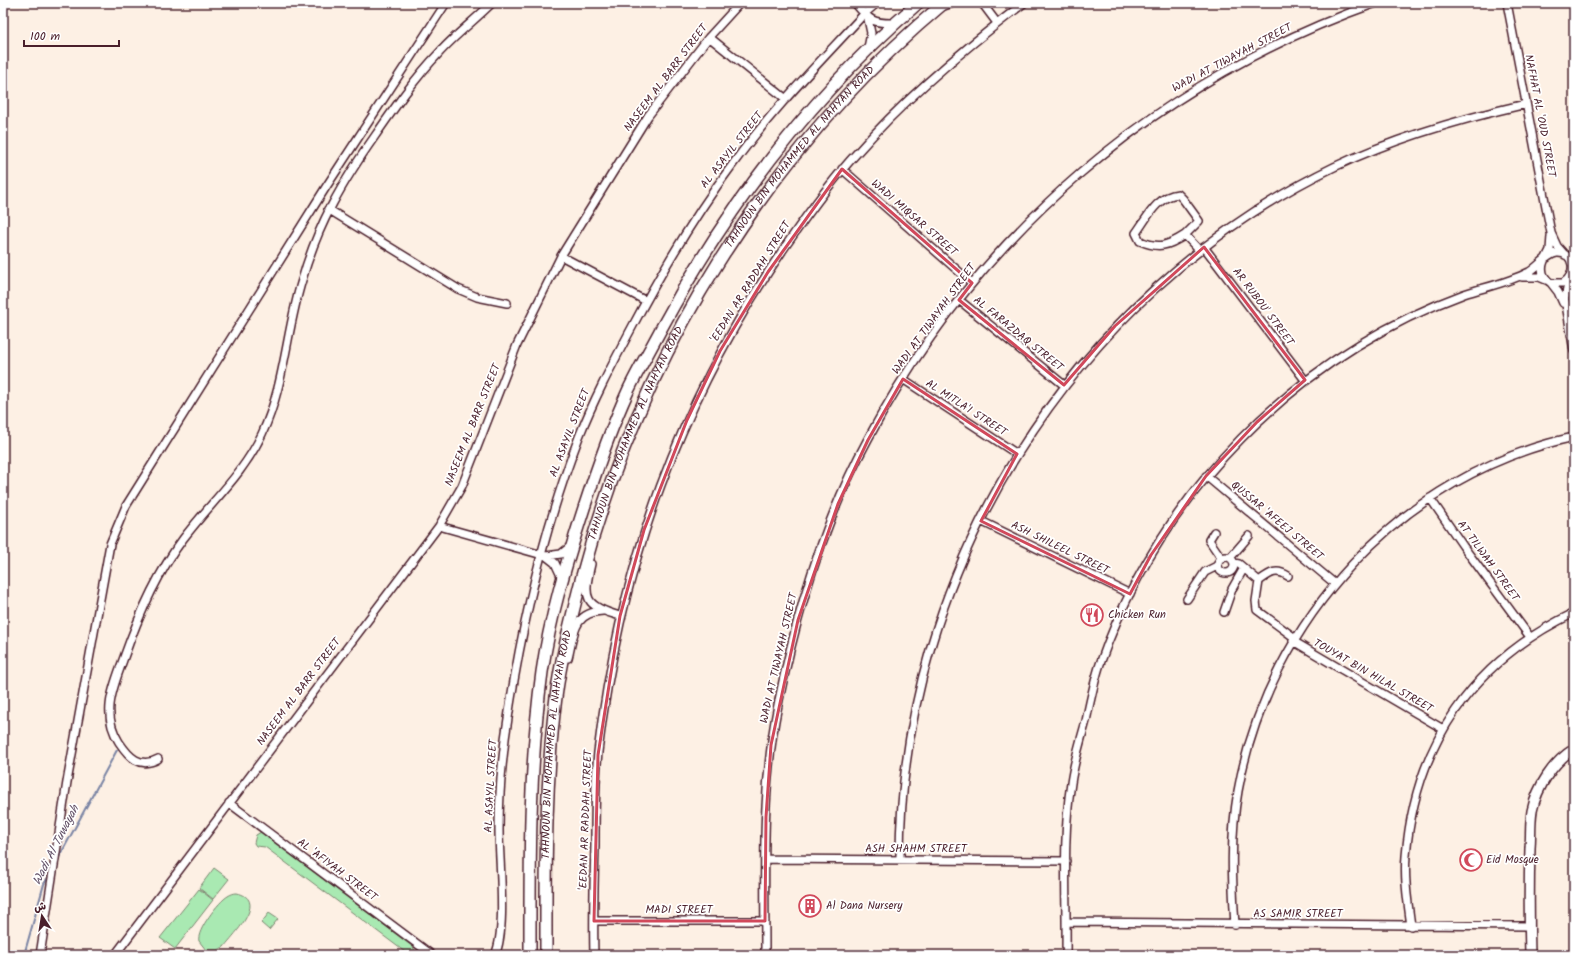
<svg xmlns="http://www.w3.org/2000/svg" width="1577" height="958" font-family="Kalam,'Playpen Sans Arabic',sans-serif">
<rect width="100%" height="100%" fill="#fdf0e4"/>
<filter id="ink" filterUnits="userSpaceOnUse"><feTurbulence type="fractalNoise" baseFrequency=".025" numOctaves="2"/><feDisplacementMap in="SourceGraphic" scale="8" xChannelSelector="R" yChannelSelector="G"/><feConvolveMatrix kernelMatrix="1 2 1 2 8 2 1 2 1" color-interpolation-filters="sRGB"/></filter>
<g filter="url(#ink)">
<path fill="#a9e9b2" stroke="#7a846e" d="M261 832 413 947 415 951 414 954 409 955 265 847 256 846 254 843 256 835Z
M214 868 229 879 213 899 199 888Z
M199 889 213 900 175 949 160 938Z
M237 893C269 900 233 935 224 947L218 950H206L199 941C196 931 219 901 228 896 231 894 234 893 237 893Z
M269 913 278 919 269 930 261 923Z"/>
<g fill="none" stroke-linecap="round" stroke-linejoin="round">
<path stroke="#7a84a4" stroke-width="2" d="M57 861 117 750
M24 955 44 884 50 874"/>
<g stroke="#4a1f2b" stroke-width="10">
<path id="minor" d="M855 3C869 20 873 24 896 23
M982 3 997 23
M1507 3 1551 233 1557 246 1565 255
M941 7 953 3
M709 37 786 99
M868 48 871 33 868 19
M842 169 972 283
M328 209 458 289 477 297 507 303
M1185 235C1168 246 1159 249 1140 241L1136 233C1147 218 1157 196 1178 194L1183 199 1199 221 1185 235 1199 250
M1204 247 1305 380
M561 256 646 301
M1546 258 1550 250 1551 236
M1522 277H1539L1546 280
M1569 279 1565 299 1574 351
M1551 283 1558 292 1563 303
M959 300 1064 385
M903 379 1017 454
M1206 476 1334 583
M1430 498 1463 546 1530 637
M981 521 1130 594
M439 526 546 556 561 554 571 546
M1214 532 1209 540 1222 559
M546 556 555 563 562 578
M1218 565a8 8 0 1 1 16 0a8 8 0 1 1-16 0Z
M1230 558 1249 536
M1234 563 1239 564 1259 581 1256 601 1257 610 1295 638
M591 564C583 598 584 606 620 616
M1259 581C1270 573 1276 568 1288 576
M1187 599 1205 572 1217 566
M1224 612 1232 589 1244 568
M1293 641 1443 729
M568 658C574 635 573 612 603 611
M158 759C140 769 129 757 119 742 101 714 113 688 123 660 138 617 156 575 183 539 210 503 243 475 262 434 285 385 286 331 302 280 318 224 342 183 375 136 395 107 415 78 439 53 455 35 475 20 492 3
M229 803 432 955
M765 859 1066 861
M900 860C899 571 1073 293 1334 167 1395 138 1460 119 1526 104
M594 921H765
M1067 922 1529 926
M1235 925C1232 880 1230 836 1238 791 1269 619 1402 474 1574 437
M1411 926C1408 903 1404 879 1406 856 1415 744 1473 661 1574 613
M40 955 67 782 110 544 126 506 326 187 446 3
M115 955 439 526 462 486 517 345 561 256 648 116 709 37 740 3
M495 955C507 929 499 862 499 830 499 788 503 747 510 705 524 615 546 523 579 437 593 401 611 367 629 333 660 274 693 217 733 164 772 110 819 63 864 14L877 3
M594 955C593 918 594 882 595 845 595 814 595 783 598 752 620 565 680 399 787 244 809 212 831 181 857 153 906 97 965 48 1024 3
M765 955C765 872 761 787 778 705 796 615 824 520 868 439 977 234 1157 80 1376 3
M1066 955C1067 898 1062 840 1071 783 1074 762 1080 742 1086 721 1090 702 1094 682 1100 664 1160 494 1295 356 1464 294 1485 287 1508 283 1529 272 1538 267 1547 254 1557 253 1575 252 1577 275 1563 283H1551C1543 278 1540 271 1544 261"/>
</g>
<g stroke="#4a1f2b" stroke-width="12">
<path id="tertiary" d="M1530 955C1529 919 1529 883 1530 848 1531 836 1530 823 1532 811 1537 787 1553 762 1574 749"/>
</g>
<g stroke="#4a1f2b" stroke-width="14">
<g id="primary">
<path d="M530 955C530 860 529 766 542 672 550 617 566 564 583 511 596 471 610 430 628 391 638 370 650 350 661 329 727 206 812 95 918 3"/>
<path id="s1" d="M546 955C546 869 545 782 556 697 561 657 572 616 582 576 641 354 767 151 944 3"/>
</g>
</g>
<use href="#minor" stroke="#fff" stroke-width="7"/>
<use href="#tertiary" stroke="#fff" stroke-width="9"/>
<use href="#primary" stroke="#fff" stroke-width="11"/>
</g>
</g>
<path fill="none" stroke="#d1495b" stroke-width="3" stroke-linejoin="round" d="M842 169 972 283 959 300 1064 385 1115 326 1204 247 1305 380 1257 422 1206 476 1151 555 1130 594 981 521 1017 454 903 379 868 440 838 504 798 620 771 745 766 817 765 921H594L598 755 620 616 644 530 687 420 720 351 768 272Z"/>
<defs>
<g id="restaurant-ring" transform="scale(1.15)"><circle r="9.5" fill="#fff" stroke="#d1495b" stroke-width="1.5"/><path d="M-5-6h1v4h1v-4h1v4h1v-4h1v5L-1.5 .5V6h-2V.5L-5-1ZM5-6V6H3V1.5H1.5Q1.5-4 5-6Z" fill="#d1495b"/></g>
<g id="mosque-ring" transform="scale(1.15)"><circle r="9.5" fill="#fff" stroke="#d1495b" stroke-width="1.5"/><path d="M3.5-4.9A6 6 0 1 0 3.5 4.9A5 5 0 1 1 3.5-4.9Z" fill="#d1495b"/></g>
<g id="building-ring" transform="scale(1.15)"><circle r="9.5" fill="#fff" stroke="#d1495b" stroke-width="1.5"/><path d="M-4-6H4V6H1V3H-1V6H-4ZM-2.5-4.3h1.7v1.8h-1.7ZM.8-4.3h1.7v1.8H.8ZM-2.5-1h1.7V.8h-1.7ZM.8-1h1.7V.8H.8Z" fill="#d1495b"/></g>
</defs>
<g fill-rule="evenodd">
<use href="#restaurant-ring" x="1092" y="615"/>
<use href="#mosque-ring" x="1471" y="860"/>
<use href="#building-ring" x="810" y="906"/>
</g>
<g text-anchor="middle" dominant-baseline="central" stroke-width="3.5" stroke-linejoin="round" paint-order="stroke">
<g font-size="11" fill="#4a1f2b" stroke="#fff">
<text transform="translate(1232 58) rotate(-28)">WADI AT TIWAYAH STREET</text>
<text transform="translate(666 78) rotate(-53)">NASEEM AL BARR STREET</text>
<text transform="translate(1540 116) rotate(79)">NAFHAT AL 'OUD STREET</text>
<text transform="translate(732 150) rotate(-52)">AL ASAYIL STREET</text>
<text stroke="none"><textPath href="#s1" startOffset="859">TAHNOUN BIN MOHAMMED AL NAHYAN ROAD</textPath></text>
<text transform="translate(914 218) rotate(41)">WADI MIQSAR STREET</text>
<text transform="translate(751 282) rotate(-58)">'EEDAN AR RADDAH STREET</text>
<text transform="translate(1263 307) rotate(53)">AR RUBOU' STREET</text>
<text transform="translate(934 319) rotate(-54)">WADI AT TIWAYAH STREET</text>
<text transform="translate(1018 334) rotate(39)">AL FARAZDAQ STREET</text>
<text transform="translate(966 408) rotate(33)">AL MITLA'I STREET</text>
<text transform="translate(473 425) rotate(-68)">NASEEM AL BARR STREET</text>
<text transform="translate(570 433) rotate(-69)">AL ASAYIL STREET</text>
<text stroke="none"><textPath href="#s1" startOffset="535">TAHNOUN BIN MOHAMMED AL NAHYAN ROAD</textPath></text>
<text transform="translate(1277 521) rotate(40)">QUSSAR 'AFEEJ STREET</text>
<text transform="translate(1060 548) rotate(26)">ASH SHILEEL STREET</text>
<text transform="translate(1488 561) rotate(54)">AT TILWAH STREET</text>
<text transform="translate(779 658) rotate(-77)">WADI AT TIWAYAH STREET</text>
<text transform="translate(1373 676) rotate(30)">TOUYAT BIN HILAL STREET</text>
<text transform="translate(299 692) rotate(-53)">NASEEM AL BARR STREET</text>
<text stroke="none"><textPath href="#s1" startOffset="211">TAHNOUN BIN MOHAMMED AL NAHYAN ROAD</textPath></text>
<text transform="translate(491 786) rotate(-87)">AL ASAYIL STREET</text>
<text transform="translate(586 820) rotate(-88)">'EEDAN AR RADDAH STREET</text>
<text x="916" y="849">ASH SHAHM STREET</text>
<text transform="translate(337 870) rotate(37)">AL 'AFIYAH STREET</text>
<text x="679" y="910">MADI STREET</text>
<text x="1298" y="914">AS SAMIR STREET</text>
</g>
<g font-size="11" fill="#4a1f2b" stroke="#fff" text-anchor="start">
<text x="1108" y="615">Chicken Run</text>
<text x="1486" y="860">Eid Mosque</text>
<text x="826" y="906">Al Dana Nursery</text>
</g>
<g font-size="12" font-style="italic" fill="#625168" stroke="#fff">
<text transform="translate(56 845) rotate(-63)">Wadi Al Tuwayah</text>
</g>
</g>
<rect width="1577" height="958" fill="none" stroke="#fff" stroke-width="16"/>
<rect x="8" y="8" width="1561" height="942" fill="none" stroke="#4a1f2b" stroke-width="1.5" filter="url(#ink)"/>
<g transform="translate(42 916) rotate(348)" stroke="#ffffff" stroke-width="3" paint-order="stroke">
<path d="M0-3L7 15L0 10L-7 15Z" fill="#4a1f2b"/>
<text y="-6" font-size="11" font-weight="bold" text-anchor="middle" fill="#4a1f2b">ش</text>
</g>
<path d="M24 40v6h95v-6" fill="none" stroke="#4a1f2b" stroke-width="2"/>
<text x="30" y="40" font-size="12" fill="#4a1f2b" stroke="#ffffff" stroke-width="3" paint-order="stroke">100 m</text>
</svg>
